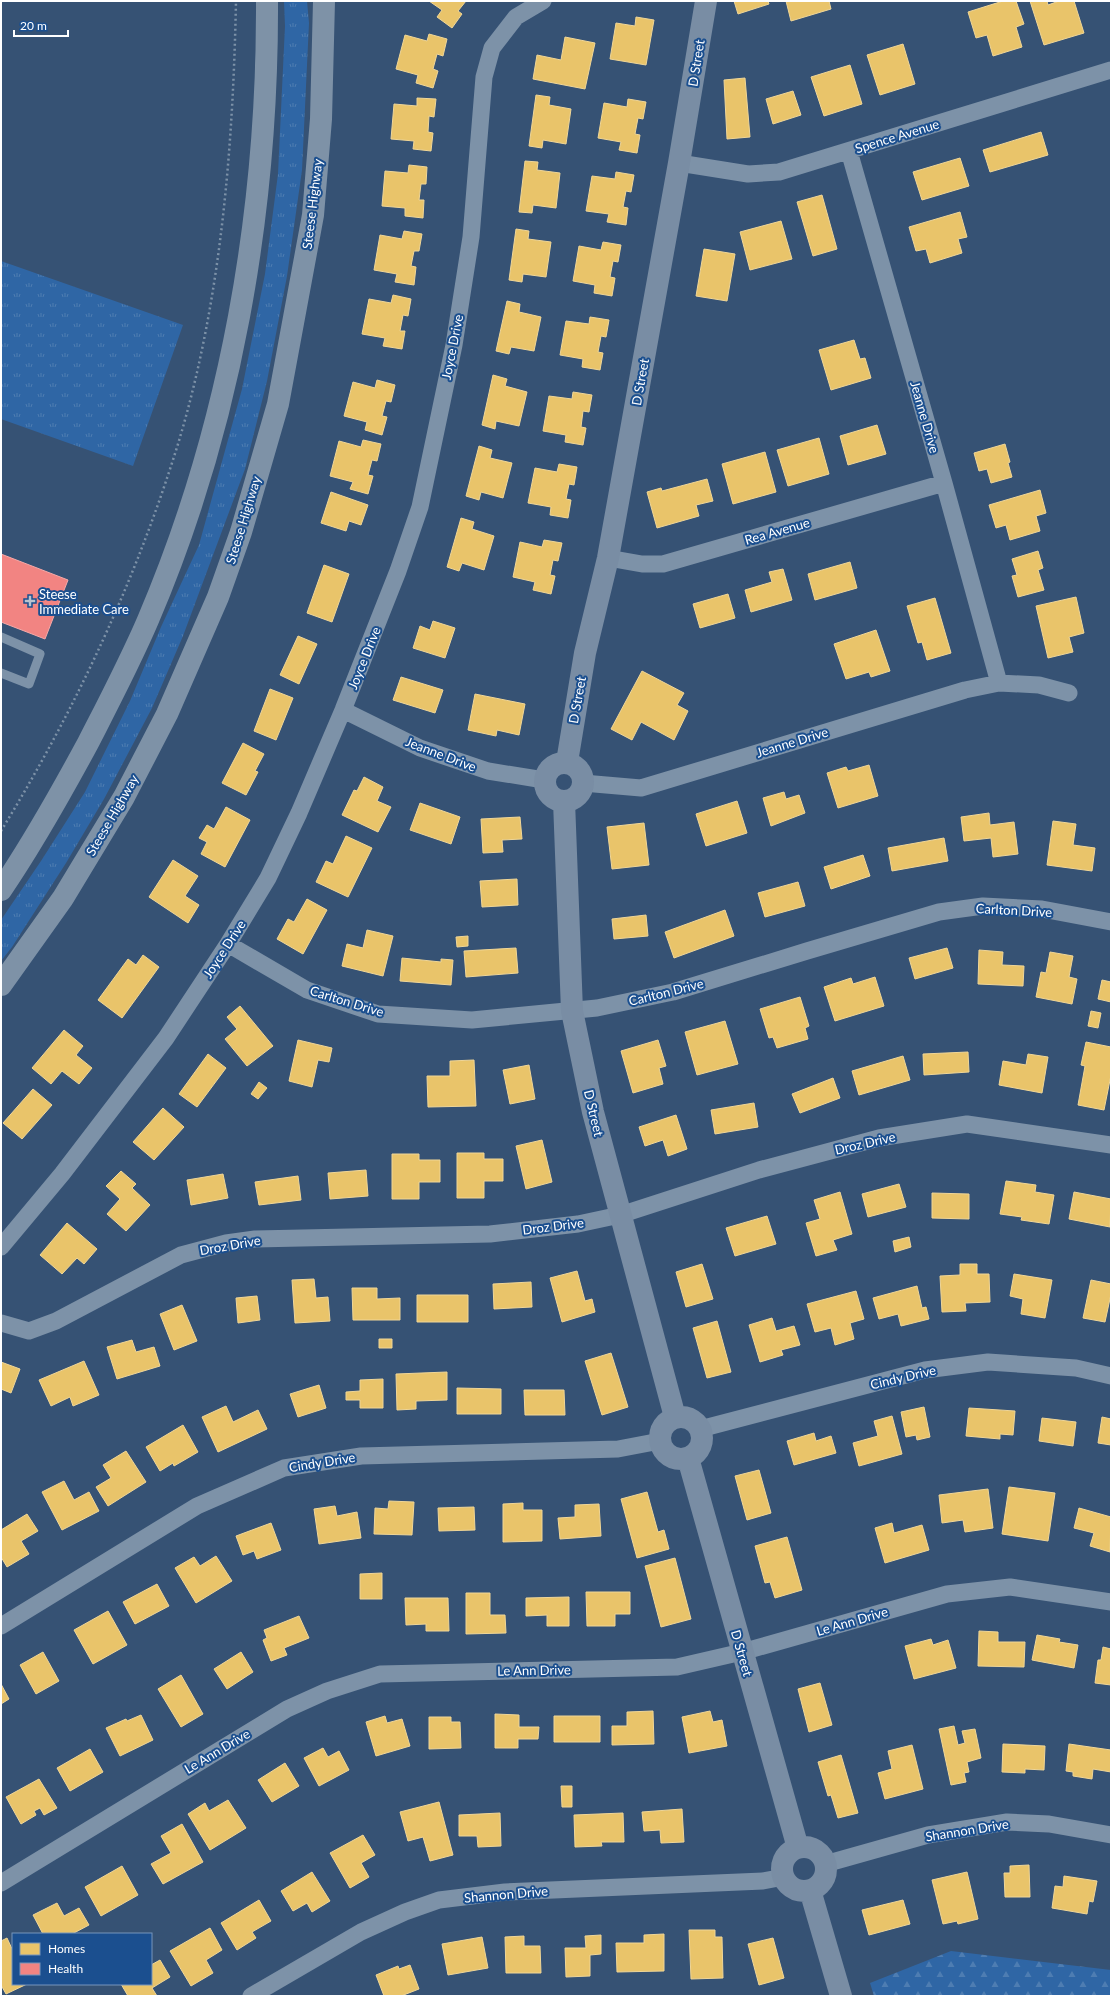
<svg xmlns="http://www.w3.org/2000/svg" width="1112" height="1997" font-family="Lato,sans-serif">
<defs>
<pattern id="grass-tufts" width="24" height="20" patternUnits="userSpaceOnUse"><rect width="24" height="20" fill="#2f66a5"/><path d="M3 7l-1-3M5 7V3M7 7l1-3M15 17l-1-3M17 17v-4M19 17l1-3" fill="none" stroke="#4e7db2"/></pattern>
<pattern id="forest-firs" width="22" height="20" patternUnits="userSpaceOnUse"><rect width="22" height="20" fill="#2f66a5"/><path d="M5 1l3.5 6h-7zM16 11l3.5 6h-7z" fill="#4e7db2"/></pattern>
</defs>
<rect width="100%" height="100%" fill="#365274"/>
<path fill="url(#grass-tufts)" d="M284 1H307L309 23 302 170 287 276 267 381 245 469 183 636 152 708 104 799 66 863 12 947 1 961V920L41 861 85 792 130 701 161 627 199 545 242 389 265 274 278 174 285 26Z
M1 261 183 325 133 466 1 419Z"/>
<path fill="url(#forest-firs)" d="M951 1951 1111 1970V1996H874L870 1983Z"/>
<path fill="#e9c46a" stroke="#f0d697" d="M429 1H466L458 11 462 14 452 28 437 17 442 10Z
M734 1H768L769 4 738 14Z
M786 1H829L831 9 791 21Z
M1003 1H1016L1024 24 1016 27 1022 47 993 56 987 35 976 38 968 12Z
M1030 1H1047L1048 5 1059 1H1074L1084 33 1044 45Z
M636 17 654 20 646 65 610 59 616 23 635 26Z
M429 34 447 39 443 56 437 54 433 69 438 71 433 88 416 83 418 75 396 69 405 35 427 41Z
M565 37 595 43 585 89 533 79 537 55 561 60Z
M903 44 915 84 880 95 867 55Z
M850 65 862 104 824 116 811 77Z
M745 78 750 137 727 139 724 80Z
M793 91 801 115 773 124 766 99Z
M536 95 550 97 549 105 571 109 566 144 543 140 542 148 529 146Z
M417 98 436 99 434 117 429 116 428 132 433 133 431 151 413 149 414 141 391 139 394 104 417 106Z
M628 99 646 102 643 119 638 118 635 134 640 135 637 153 619 150 621 142 598 138 604 103 627 107Z
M1041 132 1048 155 990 172 983 150Z
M960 158 969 186 922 200 913 172Z
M525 161 538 162 537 170 560 173 556 208 533 205 532 213 519 212Z
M409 165 427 167 426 184H421L419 200H424L423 218 405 216V208L382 206 385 171 408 173Z
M616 172 634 175 631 192 626 191 623 207 628 208 626 225 607 222 609 214 586 211 592 176 615 179Z
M822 195 837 249 813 256 797 202Z
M960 212 967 237 958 239 962 253 930 263 926 249 916 251 909 227Z
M781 221 792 259 750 270 740 232Z
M516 229 529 231 528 239 551 242 546 277 523 274 522 282 509 280Z
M404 231 422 234 419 251H414L411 266 416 267 414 285 395 282 397 274 374 270 380 235 402 239Z
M603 242 621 245 618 262 613 261 610 277 615 278 612 296 594 293 595 285 573 281 579 246 601 250Z
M704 249 735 254 727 301 696 296Z
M393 295 411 299 408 316 403 315 400 331H405L402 349 383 346 385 338 362 334 369 299 391 303Z
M507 301 520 304 519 312 541 317 534 351 511 347 509 354 496 351Z
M590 317 609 320 606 337 601 336 598 352 603 353 600 370 582 367 583 359 560 355 566 321 589 324Z
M854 340 860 359 865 358 871 378 831 390 819 350Z
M493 375 507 379 505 386 527 392 519 426 496 421 495 429 482 425Z
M377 380 395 385 391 402 386 401 382 416 387 417 382 435 365 430 367 422 344 416 353 382 375 388Z
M573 392 592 395 589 412 583 411 581 427 586 428 583 445 565 442 566 435 543 431 549 396 572 399Z
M877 425 886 454 848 465 840 436Z
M819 438 829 474 788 486 777 450Z
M363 440 381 444 377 461 372 460 368 475 373 476 368 494 350 489 353 482 330 476 339 441 361 447Z
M1005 444 1010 462 1008 463 1012 477 991 483 987 469 979 471 974 453Z
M479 446 492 450 490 458 512 463 503 498 481 492 479 500 466 496Z
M765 452 776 492 733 504 722 464Z
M559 464 577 467 574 485 569 484 566 499 571 500 568 518 550 515 551 507 528 503 535 468 557 472Z
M707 479 713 501 696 505 699 516 657 528 647 492 661 488 662 491Z
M1040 490 1046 513 1036 516 1040 531 1010 540 1006 525 996 528 989 505Z
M331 492 368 505 361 525 349 521 346 531 321 523Z
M461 518 474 522 472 529 494 536 484 570 462 563 459 571 447 567Z
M544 540 562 543 558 561 553 560 550 575 555 576 551 594 533 590 535 582 513 577 520 542 542 547Z
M1038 551 1043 568 1038 570 1044 590 1018 597 1012 576 1017 575 1012 559Z
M850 562 857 588 815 600 808 574Z
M324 565 349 574 332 622 307 613Z
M783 569 792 600 751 612 745 590 772 582 769 572Z
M728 594 735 618 700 628 693 604Z
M1076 597 1084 633 1069 637 1073 652 1048 658 1036 606Z
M935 598 951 653 927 660 922 642 918 643 907 606Z
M433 621 455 628 445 658 413 648 420 626 430 630Z
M876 630 890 671 871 677 869 672 846 679 834 644Z
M298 636 317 644 299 684 280 675Z
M642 671 684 693 677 705 688 711 674 740 641 722 632 740 611 729Z
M401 677 443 690 435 713 393 700Z
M270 689 293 698 276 740 254 731Z
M475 694 525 704 519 735 497 730 496 736 468 730Z
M243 743 264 754 255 771 258 772 246 795 222 783Z
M869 765 878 796 838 808 827 773 846 767 848 771Z
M364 777 383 787 377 801 391 807 378 832 342 815 354 790 357 791Z
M784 792 786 799 799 795 805 813 771 826 763 798Z
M737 801 747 833 706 846 696 814Z
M420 803 460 817 451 844 410 830Z
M226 807 250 820 225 867 201 854 207 842 199 838 207 825 214 829Z
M989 813 990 825 1014 822 1018 854 993 857 991 838 964 841 961 817Z
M520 817 522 839 502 840 503 852 483 853 481 819Z
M1053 821 1076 824 1073 845 1095 848 1092 871 1047 865Z
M644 823 649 865 612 869 607 827Z
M346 836 372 848 348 897 316 882 326 861 333 864Z
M944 838 948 861 892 871 888 848Z
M863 855 870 876 831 889 824 867Z
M173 860 198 876 185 896 199 905 188 923 149 897Z
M517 879 518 905 482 907 480 881Z
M798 882 805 906 765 917 758 893Z
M307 899 327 910 303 954 277 939 288 919 294 922Z
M725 910 734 936 674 958 665 932Z
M646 915 648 936 614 939 612 919Z
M367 930 393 936 383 976 342 966 347 944 363 948Z
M468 936V946L457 947 456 937Z
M516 948 518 973 466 977 464 951Z
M947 948 953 968 915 979 909 958Z
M979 950 1003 952 1002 965 1024 966 1023 986 978 984Z
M1050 952 1073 956 1069 977 1077 979 1072 1004 1036 997 1041 972 1046 973Z
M143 955 159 967 122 1018 98 1000 128 959 136 965Z
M402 958 441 962V959L453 960 451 985 400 981Z
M875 977 884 1006 835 1021 824 987 851 978 853 984Z
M1102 980 1111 982V1002L1098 999Z
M800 997 809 1026 805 1028 808 1039 777 1048 773 1037 769 1038 760 1009Z
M240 1006 273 1046 247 1066 225 1039 237 1029 227 1017Z
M1091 1011 1101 1013 1098 1028 1088 1026Z
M725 1021 738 1064 697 1075 685 1032Z
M64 1030 83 1046 76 1055 92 1068 79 1084 62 1071 51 1084 32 1068Z
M298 1040 332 1048 329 1062 318 1060 312 1087 289 1081Z
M658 1040 666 1066 659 1068 663 1084 633 1093 621 1051Z
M1086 1042 1111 1047V1075L1104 1110 1078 1105 1085 1066 1081 1065Z
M968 1052 969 1072 924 1075 923 1054Z
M208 1054 226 1068 197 1107 179 1094Z
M1028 1054 1048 1057 1042 1093 999 1085 1003 1061 1026 1065Z
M903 1056 910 1080 859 1095 852 1071Z
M474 1060 476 1106 428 1107 427 1076H450V1061Z
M529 1065 535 1099 510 1104 503 1070Z
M833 1078 840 1098 800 1113 792 1094Z
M259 1082 267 1088 258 1099 251 1094Z
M33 1089 52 1105 22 1139 3 1123Z
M754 1103 758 1127 715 1134 711 1110Z
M163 1108 184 1127 154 1160 133 1142Z
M676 1115 687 1149 668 1156 663 1140 645 1146 639 1127Z
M542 1140 552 1182 526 1189 516 1146Z
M457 1153H484V1159H503V1181H484V1198H457Z
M392 1154H419V1160H440V1182H419V1199H392Z
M366 1170 368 1196 330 1199 328 1173Z
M121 1171 136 1184 132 1188 150 1205 126 1231 107 1214 120 1199 106 1186Z
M223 1174 228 1198 191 1205 187 1180Z
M298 1176 301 1200 259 1205 255 1182Z
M1006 1181 1036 1185 1035 1192 1054 1195 1049 1224 1021 1220 1022 1217 1000 1214Z
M899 1184 906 1207 868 1217 862 1194Z
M840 1192 852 1234 833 1240 837 1250 816 1256 806 1223 820 1219 814 1200Z
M1074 1192 1111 1199 1110 1227 1069 1219Z
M932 1193 969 1194V1219L932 1218Z
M767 1216 776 1244 735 1256 726 1228Z
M67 1223 97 1249 84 1264 77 1258 62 1274 40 1255Z
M909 1237 911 1247 895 1252 893 1241Z
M702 1264 713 1299 686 1307 676 1272Z
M960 1264H977V1274H989L990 1302 965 1303 966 1311 942 1312 940 1276 960 1275Z
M577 1271 585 1301 592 1299 595 1312 562 1322 550 1278Z
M1014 1274 1052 1280 1045 1318 1021 1314 1023 1299 1010 1296Z
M314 1279 316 1298 328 1297 330 1321 295 1323 292 1280Z
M1091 1280 1111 1284V1294L1105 1322 1083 1318Z
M531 1282 532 1307 494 1309 493 1284Z
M917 1286 922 1308 926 1307 929 1319 901 1326 898 1314 879 1319 873 1298Z
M352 1288H377V1299L400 1298V1320H353Z
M856 1291 864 1319 850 1323 854 1339 835 1345 831 1328 815 1332 807 1304Z
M417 1295H468V1322H417Z
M257 1296 260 1320 238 1323 236 1298Z
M182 1305 197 1341 174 1350 160 1314Z
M772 1318 776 1331 794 1326 800 1345 781 1350 783 1355 760 1362 749 1325Z
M717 1321 731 1372 707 1378 693 1328Z
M379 1339H392V1348H379Z
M132 1340 136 1352 154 1347 160 1366 117 1379 107 1347Z
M611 1353 628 1407 602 1415 585 1361Z
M84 1361 99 1395 73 1406 70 1397 51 1406 39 1380Z
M1 1362 20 1369 11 1393 1 1389Z
M447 1372V1400L416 1401V1409L397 1410 396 1374Z
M383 1379V1408H360V1400H346V1392L360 1391V1380Z
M319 1385 326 1408 298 1417 290 1394Z
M457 1388 501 1389V1414H457Z
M524 1390H564L565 1415H525Z
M226 1406 233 1422 258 1410 267 1429 218 1452 202 1417Z
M924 1407 930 1437 917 1440 916 1435 906 1437 901 1412Z
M969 1408 1015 1411 1013 1435 1000 1434V1439L966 1436Z
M892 1416 902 1454 859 1466 853 1443 878 1436 874 1421Z
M1102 1417 1111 1419V1445L1098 1443Z
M1042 1418 1076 1422 1073 1446 1039 1441Z
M183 1425 198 1452 174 1466 173 1463 160 1471 146 1447Z
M814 1433 816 1441 831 1436 836 1453 794 1465 787 1441Z
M126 1451 146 1482 108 1506 96 1487 111 1478 103 1465Z
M759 1470 771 1513 747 1520 735 1476Z
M64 1481 74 1500 89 1492 99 1511 62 1530 42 1492Z
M1009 1487 1055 1493 1048 1541 1002 1534Z
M988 1489 993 1528 965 1532 963 1520 942 1523 939 1495Z
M647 1492 658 1532 664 1530 669 1549 637 1558 621 1499Z
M389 1501 414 1502 412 1535 374 1534 375 1508 388 1509Z
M523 1503V1510H542V1541L503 1542V1504Z
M599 1504 601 1536 560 1539 558 1518 575 1517V1505Z
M335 1506 337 1516 357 1512 361 1538 319 1544 314 1509Z
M474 1507 475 1530 439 1531 438 1508Z
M1079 1508 1111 1517 1110 1552 1090 1546 1094 1533 1074 1528Z
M27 1514 38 1531 21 1541 29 1554 7 1567 1 1557V1530Z
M271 1523 281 1550 257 1559 254 1551 243 1555 236 1536Z
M892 1523 894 1533 922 1525 929 1550 885 1563 875 1528Z
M787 1537 802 1590 775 1598 770 1582 765 1583 755 1546Z
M216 1556 232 1581 196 1603 175 1568 194 1557 200 1566Z
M675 1558 691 1619 661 1627 645 1566Z
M382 1573V1599H360V1574Z
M157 1584 169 1606 135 1624 123 1602Z
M586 1592H630V1614H615V1626H587Z
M466 1593H490V1615H505L506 1633 466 1634Z
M569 1597V1626H547V1615L526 1616V1598Z
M405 1598H448L449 1631H426V1624L406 1625Z
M108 1611 127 1645 93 1664 74 1630Z
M299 1616 309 1638 284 1648 287 1655 271 1661 263 1640 267 1638 264 1630Z
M979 1631 998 1632V1642H1025L1024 1667 978 1666Z
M1037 1635 1060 1639 1059 1642 1078 1645 1074 1668 1032 1660Z
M931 1639 933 1645 948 1640 956 1668 914 1679 905 1646Z
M1103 1647 1111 1649V1685L1095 1683 1098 1660H1101Z
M43 1652 59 1681 36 1694 20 1665Z
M241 1652 253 1672 227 1689 214 1669Z
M181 1675 203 1714 181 1727 158 1689Z
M820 1683 832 1725 809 1732 798 1689Z
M1 1684 9 1699 1 1704Z
M653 1711 654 1744 612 1745V1726H627V1712Z
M710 1711 713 1722 722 1720 727 1746 689 1753 682 1717Z
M495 1714 519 1715V1727H539L538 1739H518V1748H495Z
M141 1715 153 1740 120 1756 106 1728 126 1719 127 1721Z
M385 1716 387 1723 402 1719 410 1746 376 1756 366 1722Z
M554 1716H600V1742H554Z
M429 1717H451V1722H460L461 1748 429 1749Z
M954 1726 958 1745 965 1743 962 1731 975 1729 981 1758 967 1762 969 1772 964 1773 966 1782 951 1785 939 1729Z
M1003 1744 1045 1746 1044 1770 1025 1769V1773L1002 1772Z
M1069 1744 1111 1750V1772L1093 1769 1092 1779 1073 1776V1772L1066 1771Z
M912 1745 923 1789 885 1799 878 1773 892 1769 888 1751Z
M323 1748 328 1757 339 1751 349 1770 319 1786 304 1758Z
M90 1749 103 1772 70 1791 57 1768Z
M841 1755 858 1813 838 1818 831 1795 828 1796 818 1762Z
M285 1763 299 1786 272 1802 258 1780Z
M39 1779 57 1808 44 1815 40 1808 34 1811 36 1815 21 1824 6 1797Z
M561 1786H572V1807H562Z
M228 1800 246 1828 210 1850 188 1814 205 1803 209 1811Z
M439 1802 453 1855 430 1861 423 1837 408 1841 400 1812Z
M682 1809 684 1842 661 1843 660 1830 644 1831 642 1812Z
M500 1813 501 1846 478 1847 477 1836H459V1815Z
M623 1813 624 1842H601L602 1846 575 1847 574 1815Z
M182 1824 203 1862 163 1884 151 1864 171 1853 161 1836Z
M363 1835 375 1855 361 1863 369 1877 350 1888 330 1853Z
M1029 1865 1030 1897H1005L1004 1873H1010V1866Z
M122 1866 138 1895 101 1916 85 1887Z
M312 1872 330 1901 312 1912 307 1903 293 1911 281 1891Z
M967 1872 978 1919 958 1924 957 1921 943 1924 932 1880Z
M1064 1876 1097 1881 1093 1902 1089 1901 1087 1914 1052 1908 1055 1886 1063 1887Z
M259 1900 271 1921 252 1932 256 1938 237 1950 221 1923Z
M903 1900 910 1924 869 1935 862 1910Z
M57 1903 64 1916 79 1908 89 1925 72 1934H43L33 1915Z
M210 1928 222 1950 206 1960 213 1973 191 1986 170 1951Z
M689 1930H715V1937H722L723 1978 691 1979Z
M664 1934V1971L617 1972 616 1943H644V1935Z
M601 1935V1954L590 1955V1976L566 1977 565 1948H586L585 1936Z
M524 1936V1946H540L541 1973H506L505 1937Z
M482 1937 488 1968 448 1975 442 1944Z
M7 1938 13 1951V1984H27L6 1994 1 1985V1941Z
M773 1938 784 1978 759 1985 748 1944Z
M160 1960 170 1977 152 1988 157 1996H128L121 1984H151V1965Z
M410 1965 419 1989 401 1996H384L376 1975 398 1966 399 1969Z"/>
<path fill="#f28482" stroke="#f6a9a8" d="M1 554 68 580 45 639 1 622Z"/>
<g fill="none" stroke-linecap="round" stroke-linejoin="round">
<path stroke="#7d92a8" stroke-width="2.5" stroke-dasharray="2 3" stroke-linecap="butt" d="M1 831C75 710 136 580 178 444 221 302 233 149 236 1"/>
<path stroke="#7d92a8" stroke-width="9" d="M1 637 40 654 29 684 1 673"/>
<path stroke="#7d92a8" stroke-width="17" d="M849 151 944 483 999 683
M679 163 748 174 779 172 1111 70
M608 558 642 564H663L944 483
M343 710 420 748 488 771 544 780
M583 783 641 788 965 690 999 683 1039 685 1069 693
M228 944 307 990 378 1014 472 1020 597 1008 673 992 807 951 939 912 983 906 1042 909 1111 922
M1 1247 62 1174 166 1038 228 944 268 878 299 813 343 710 398 571 420 507 454 345 471 237 484 77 492 48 516 17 543 1
M1 1323 29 1331 56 1321 181 1255 226 1243 255 1239 490 1234 578 1224 620 1215 759 1170 879 1138 967 1124 1111 1145
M700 1429 925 1370 988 1362 1076 1368 1111 1376
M1 1626 197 1506 284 1468 361 1456 618 1449 660 1441
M825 1864 928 1835 1007 1822 1049 1824 1111 1835
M1 1883 287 1709 327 1691 380 1674 677 1667 742 1652 947 1594 1010 1587 1111 1602
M251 1996 361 1932 405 1912 439 1900 505 1892 763 1881 784 1877"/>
<path stroke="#798da4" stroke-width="22" d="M567 762 585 653 608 558 679 163 706 1
M545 782a19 19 0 1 1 38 0a19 19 0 1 1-38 0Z
M564 801 572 1011 593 1112 675 1417
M660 1438a21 21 0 1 1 42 0a21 21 0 1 1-42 0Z
M688 1458 798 1848
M782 1869a22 22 0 1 1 44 0a22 22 0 1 1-44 0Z
M810 1890 841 1996"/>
<path stroke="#7e92a7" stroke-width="22" d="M1 890C33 843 61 793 88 743 109 702 130 662 148 620 231 426 268 211 267 1
M1 985 63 898 124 797 167 714 218 597 241 532 278 404 313 215 321 119 324 1"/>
</g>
<path fill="#b9c2ce" stroke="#1b4f8f" stroke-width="1.5" d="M28 595h4v4h4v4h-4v4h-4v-4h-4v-4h4z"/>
<g text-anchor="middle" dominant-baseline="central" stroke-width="4" stroke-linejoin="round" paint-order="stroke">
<g font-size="13" fill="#fff" stroke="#1b4f8f">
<text transform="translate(696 63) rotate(-81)">D Street</text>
<text transform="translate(897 136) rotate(-17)">Spence Avenue</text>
<text transform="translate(312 204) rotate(-83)">Steese Highway</text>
<text transform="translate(452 347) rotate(-79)">Joyce Drive</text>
<text transform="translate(640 382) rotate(-80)">D Street</text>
<text transform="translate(925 417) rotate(74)">Jeanne Drive</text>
<text transform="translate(243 520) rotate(-73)">Steese Highway</text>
<text transform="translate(777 531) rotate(-16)">Rea Avenue</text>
<text transform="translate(364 658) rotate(-68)">Joyce Drive</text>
<text transform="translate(577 700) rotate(-80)">D Street</text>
<text transform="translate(792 742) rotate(-17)">Jeanne Drive</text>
<text transform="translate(441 754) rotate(21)">Jeanne Drive</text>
<text transform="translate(112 815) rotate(-60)">Steese Highway</text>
<text transform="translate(1014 910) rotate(3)">Carlton Drive</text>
<text transform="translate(224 949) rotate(-57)">Joyce Drive</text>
<text transform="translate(666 992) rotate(-14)">Carlton Drive</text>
<text transform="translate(347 1001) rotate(17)">Carlton Drive</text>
<text transform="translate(594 1113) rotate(77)">D Street</text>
<text transform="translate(865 1143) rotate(-13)">Droz Drive</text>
<text transform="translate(553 1226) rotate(-7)">Droz Drive</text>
<text transform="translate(230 1245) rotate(-10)">Droz Drive</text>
<text transform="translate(903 1377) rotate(-13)">Cindy Drive</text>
<text transform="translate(322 1462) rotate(-9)">Cindy Drive</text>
<text transform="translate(852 1621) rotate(-16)">Le Ann Drive</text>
<text transform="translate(742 1653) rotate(74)">D Street</text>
<text transform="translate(534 1670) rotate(-1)">Le Ann Drive</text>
<text transform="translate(217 1751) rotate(-31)">Le Ann Drive</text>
<text transform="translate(967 1830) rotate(-9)">Shannon Drive</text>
<text transform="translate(506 1894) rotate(-5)">Shannon Drive</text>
</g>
<g font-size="13" fill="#fff" stroke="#1b4f8f" text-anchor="start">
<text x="39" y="594">Steese<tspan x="39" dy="15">Immediate Care</tspan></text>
</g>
</g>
<rect width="1112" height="1997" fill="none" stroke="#ffffff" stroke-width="4"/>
<rect x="12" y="1933" width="140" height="52" fill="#1b4f8f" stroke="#7695bc"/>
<rect x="20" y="1943" width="20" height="12" fill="#e9c46a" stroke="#7695bc"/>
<text x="48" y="1953" font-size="12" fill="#ffffff">Homes</text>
<rect x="20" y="1963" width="20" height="12" fill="#f28482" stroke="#7695bc"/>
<text x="48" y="1973" font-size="12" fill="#ffffff">Health</text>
<path d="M14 30v6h54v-6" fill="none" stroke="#ffffff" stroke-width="2"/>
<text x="20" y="30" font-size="12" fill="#ffffff" stroke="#1b4f8f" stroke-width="3" paint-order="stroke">20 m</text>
</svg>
